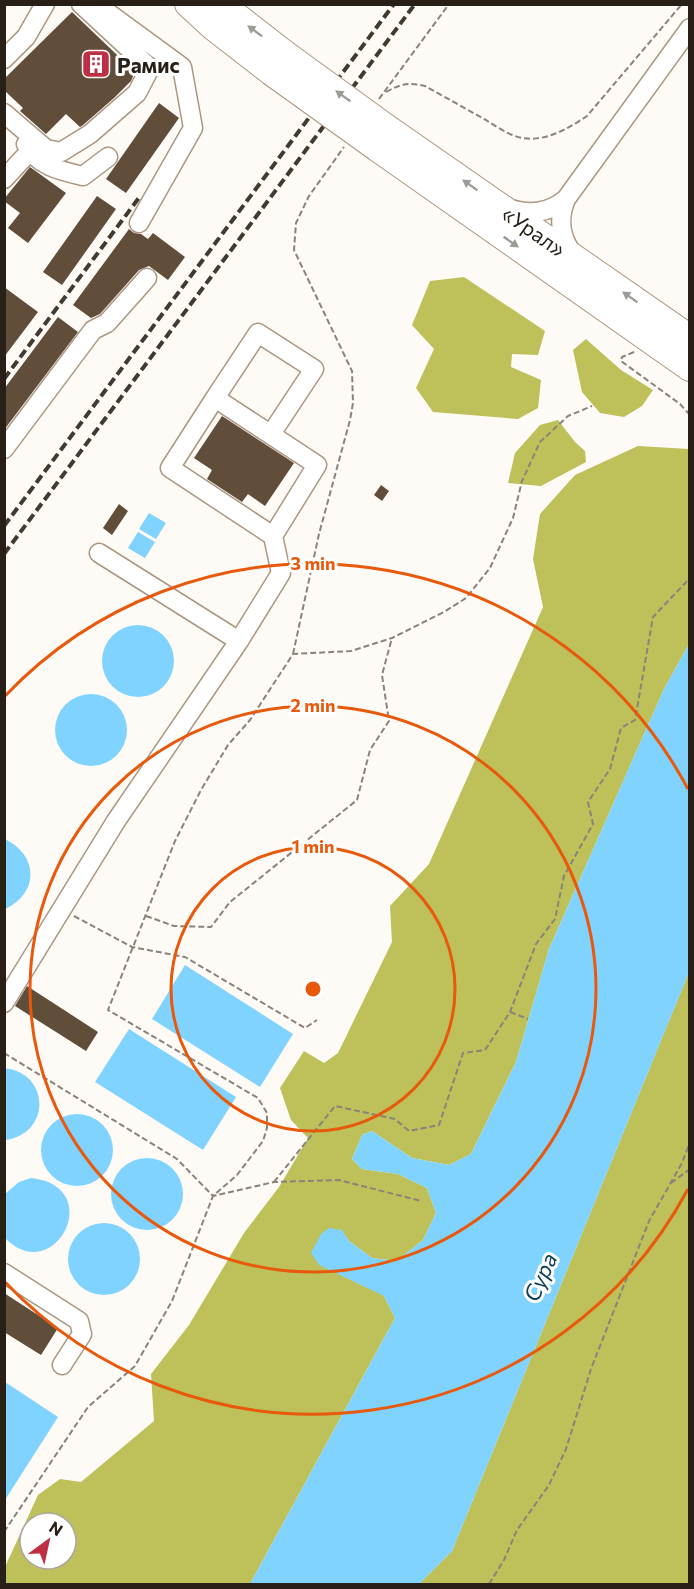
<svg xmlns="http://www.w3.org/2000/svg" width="694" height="1589" font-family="Commissioner,sans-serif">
<rect width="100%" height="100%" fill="#fefaf5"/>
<path fill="#bec059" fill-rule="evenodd" d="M464 277 545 331 538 355 512 354 511 367 541 380 538 408 518 419 433 412 416 388 434 349 412 325 430 281Z
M586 339 621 370 653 390 642 406 624 417 600 413 582 392 573 350Z
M558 420 575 442 585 451 586 462 541 486 508 483 515 453 540 425Z
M638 446 689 449V644L664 689 549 949 516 1062 471 1154 449 1165 412 1158 372 1131 362 1135 352 1159 362 1169 398 1174 427 1188 436 1213 423 1240 397 1261 372 1258 349 1241 342 1231 384 1296 395 1318 250 1584H5V1567L38 1495 60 1479 81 1482 154 1421 151 1374 189 1325 244 1233 279 1187 308 1138 291 1120 280 1088 304 1051 324 1063 338 1053 392 942 390 906 429 864 543 607 533 559 540 514 575 475ZM30 1523H66V1559H30Z
M689 972V1584H419L452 1551Z"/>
<path fill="#80d3ff" d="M149 513 166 523 156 539 139 529Z
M138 532 155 542 145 558 128 548Z
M102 661a36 36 0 1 1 72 0a36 36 0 1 1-72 0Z
M689 644V972L452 1551 419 1584H250L395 1318 384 1296 319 1265 311 1253 321 1234 329 1228 342 1230 349 1241 372 1258 397 1261 423 1240 436 1213 427 1188 398 1174 362 1169 352 1159 362 1135 372 1131 412 1158 449 1165 471 1154 516 1062 549 949 664 689Z
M55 730a36 36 0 1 1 72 0a36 36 0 1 1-72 0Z
M5 839C39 856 39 893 5 909Z
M185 965 293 1034 260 1087 152 1019Z
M129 1029 236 1097 203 1150 95 1082Z
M4 1068C51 1073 51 1134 5 1140Z
M41 1150a36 36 0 1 1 72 0a36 36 0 1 1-72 0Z
M111 1194a36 36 0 1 1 72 0a36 36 0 1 1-72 0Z
M31 1178C108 1186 54 1290 4 1237L5 1194 19 1182Z
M68 1259a36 36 0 1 1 72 0a36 36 0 1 1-72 0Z
M5 1382 58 1417 5 1500Z"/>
<path fill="#604d3a" d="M72 12 135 72 131 81 114 98 83 125 80 127 66 114 46 134 20 111 23 108 4 90V79Z
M159 103 179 118 126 193 106 179Z
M30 167 66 193 28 243 8 228 20 213 4 201V199Z
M97 196 116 209 62 285 43 272Z
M129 229 134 233 141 234 148 239 153 233 185 257 168 280 149 266 139 270 100 314 91 318 73 305Z
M4 287 38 312 4 357Z
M58 317 78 332 4 430V389Z
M222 416 294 463 265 506 248 494 242 502 207 479 212 470 194 458Z
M381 485 389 491 382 501 374 495Z
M119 504 128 511 112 535 103 528Z
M27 986 98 1032 86 1051 15 1006Z
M4 1293 58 1328 41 1355 4 1332Z"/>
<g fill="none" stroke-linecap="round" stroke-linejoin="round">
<g stroke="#ab9782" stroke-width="21">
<path id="minor" d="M96 4 182 67 193 128 139 223
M4 59 26 37 45 4
M4 113 46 149 61 152 90 134 137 93 150 68 81 4
M26 144C37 166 61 171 83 176L108 157
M4 179 30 151
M566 199C558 218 560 238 573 254
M507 208C529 215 548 214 566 199L690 28
M215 398 258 333 314 369 271 434
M4 449 93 330 107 323 147 278
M99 553 239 641
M4 1003 116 821 239 641 281 573 273 536 170 468 215 398 317 465 273 536
M4 1273 79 1321 82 1334 62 1365"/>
</g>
<g stroke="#ab9782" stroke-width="28">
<g id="highway">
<path d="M188 4 213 27 271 72"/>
<path d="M221 4 284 53"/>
<path id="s1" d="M390 130 690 338"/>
<path d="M377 148 690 368"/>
</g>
</g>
<path stroke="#89837b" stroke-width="2" stroke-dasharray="6 3" stroke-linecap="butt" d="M386 92C400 84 410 82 425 86 445 97 466 109 486 120 497 127 510 136 523 138 546 142 569 128 587 116L682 4
M379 99 449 4
M634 352 622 357 621 361 680 404 690 415
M293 654 319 534 350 420 353 403 352 371 294 250 296 223 309 196 344 147
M74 916 132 947 185 957 305 1028 317 1020
M146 916 174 926 211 927 230 902 357 800 370 750 389 721 382 675 392 638
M510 1012 528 1019
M4 1053 177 1159 213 1196 274 1182 339 1180 421 1201
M274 1182 335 1106 395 1119 409 1131 439 1125 463 1053 485 1050 510 1012 536 944 555 919 564 876 593 824 588 802 610 769 621 728 635 720 653 617 690 578
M671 1183 690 1169
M4 1532 88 1407 135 1366 172 1301 213 1196 237 1175 263 1141 267 1128V1113L258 1098 108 1010 175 841 201 790 228 745 250 720 293 654 351 651 392 638 444 612 466 598 490 568 513 518 522 481 540 442 568 416 592 406
M489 1584 504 1560 517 1530 549 1485 566 1449 591 1369 649 1221 682 1163 690 1142"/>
<use href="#minor" stroke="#fff" stroke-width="18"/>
<use href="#highway" stroke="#fff" stroke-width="26"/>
<path stroke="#413a31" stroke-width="4" stroke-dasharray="9 4.5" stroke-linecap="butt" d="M4 379 141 195
M4 526 394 4
M4 554 415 4"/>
<g stroke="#ab9782" stroke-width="28" stroke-linecap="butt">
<path id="highway-bridge" d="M284 53 390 130
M271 72 377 148"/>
</g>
<use href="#highway-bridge" stroke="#fff" stroke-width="26"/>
</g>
<defs><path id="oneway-solid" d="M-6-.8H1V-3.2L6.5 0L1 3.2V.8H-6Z" transform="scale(1.5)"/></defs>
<g fill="#9e9b97">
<use href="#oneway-solid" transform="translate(255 31) rotate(-143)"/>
<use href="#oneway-solid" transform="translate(343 96) rotate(-144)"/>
<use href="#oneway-solid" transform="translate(470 185) rotate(-145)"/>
<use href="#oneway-solid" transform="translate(511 242) rotate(35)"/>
<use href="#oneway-solid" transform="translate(630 297) rotate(-145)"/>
</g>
<g fill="none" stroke="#e8590c" stroke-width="3">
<circle cx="313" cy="989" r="142"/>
<circle cx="313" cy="989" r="283"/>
<path d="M688 1189A425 425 0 0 1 5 1282M5 696A425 425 0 0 1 688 789"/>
</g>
<defs>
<g id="building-square" transform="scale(1.5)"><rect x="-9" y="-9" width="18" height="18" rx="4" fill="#bf2f43" stroke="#fff"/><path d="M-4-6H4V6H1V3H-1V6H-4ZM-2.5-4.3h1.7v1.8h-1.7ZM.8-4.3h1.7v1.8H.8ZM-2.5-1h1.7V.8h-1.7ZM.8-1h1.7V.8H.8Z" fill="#fff"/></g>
</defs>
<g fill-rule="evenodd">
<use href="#building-square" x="96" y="64"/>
</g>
<g text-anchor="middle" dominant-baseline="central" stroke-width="6" stroke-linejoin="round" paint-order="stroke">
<g font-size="21" font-weight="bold" fill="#282017" stroke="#fff" text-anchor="start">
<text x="117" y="64">Рамис</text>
</g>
<g font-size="21" fill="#282017" stroke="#fff">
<text stroke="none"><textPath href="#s1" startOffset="176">«Урал»</textPath></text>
</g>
<g font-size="22" font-style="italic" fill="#0c3e53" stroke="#fff">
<text transform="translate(540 1277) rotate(-66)">Сура</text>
</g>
</g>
<circle cx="313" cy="989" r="9" fill="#e8590c" stroke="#fff" stroke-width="3"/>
<g font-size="18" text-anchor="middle" font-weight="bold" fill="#e8590c" stroke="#fff" stroke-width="6" stroke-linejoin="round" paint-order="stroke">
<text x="313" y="570">3 min</text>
<text x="313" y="712">2 min</text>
<text x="313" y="853">1 min</text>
</g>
<rect width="694" height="1589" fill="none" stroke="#282017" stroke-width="12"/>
<g transform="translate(48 1541) rotate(33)"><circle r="28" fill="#ffffff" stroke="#a9a6a2" stroke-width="1.5"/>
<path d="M0-4.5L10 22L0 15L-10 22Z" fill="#bf2f43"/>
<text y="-9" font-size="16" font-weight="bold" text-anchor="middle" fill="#282017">N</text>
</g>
</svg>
